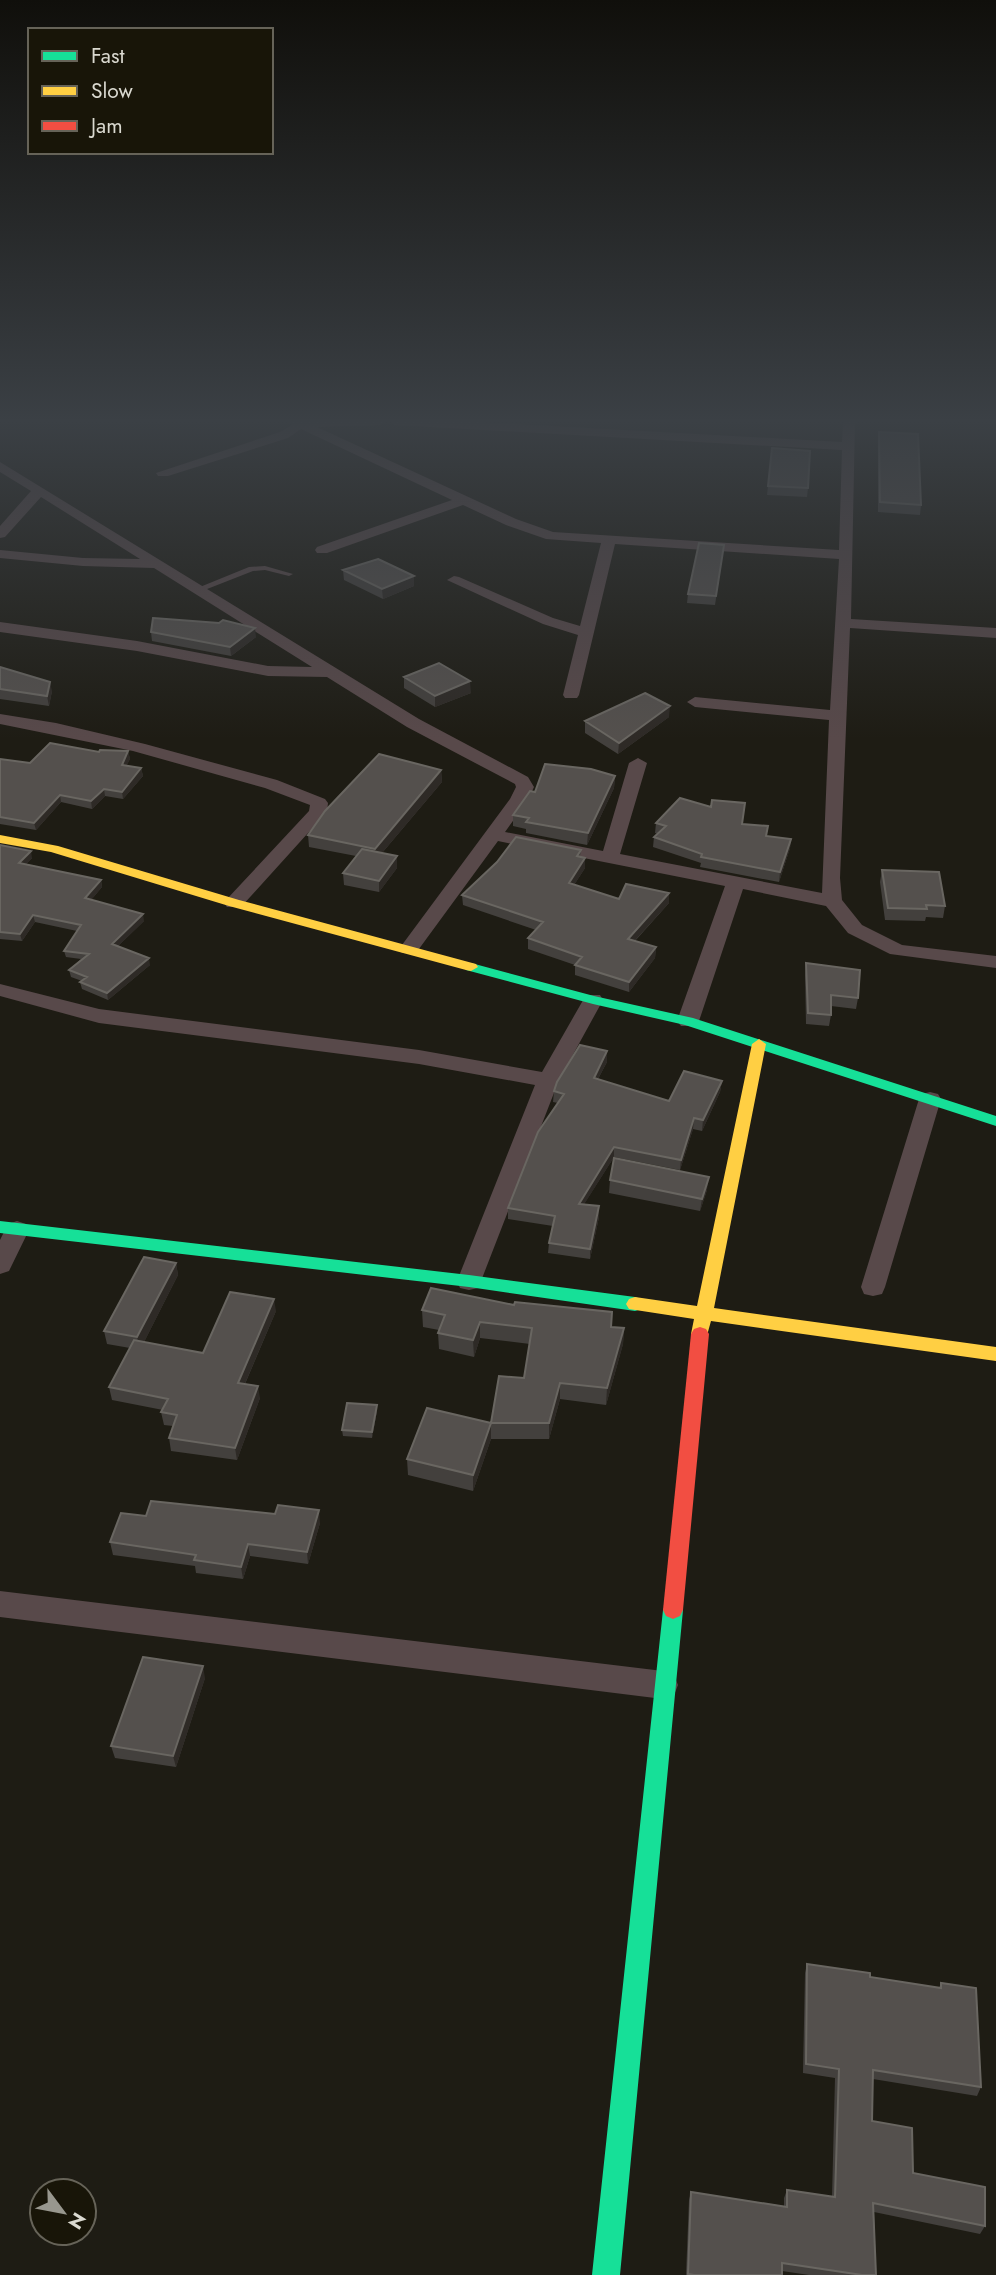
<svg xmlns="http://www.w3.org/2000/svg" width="996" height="2275" font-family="Jost,sans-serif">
<rect width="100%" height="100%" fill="#1e1c14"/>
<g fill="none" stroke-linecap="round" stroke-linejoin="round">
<path fill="#58494a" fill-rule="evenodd" d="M265 566 293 574 289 576 265 570 253 571 202 591 195 589 249 567Z"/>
<path fill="#58494a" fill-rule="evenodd" d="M288 421H386L380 425 317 427 516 519 553 532 839 550 842 450 395 425 389 421H461L842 442 843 421H855L851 619 996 628V638L850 628 840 878 842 900 862 925 902 945 996 956V968L890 954 848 933 826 906 743 889 699 1021 695 1026H681L677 1021 725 886 498 841 416 953H402L399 949 510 799 516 787 515 784 407 727 327 677 268 676 137 651 0 632V622L137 641 268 666 312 667 154 568 83 566 0 558V550L83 558 140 559 41 497 5 537 0 538V526L31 491 0 472V462L419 719 528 777 534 787 528 800 505 832 603 851 629 763 638 758 647 763 620 854 822 893 829 720 695 707 687 702 695 697 830 710 839 559 615 544 579 695 577 698H565L563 695 578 635 543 624 447 580 454 576 459 577 553 618 580 626 601 543 546 539 506 525 463 505 327 553H317L315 550 317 547 452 500 301 429 288 438 168 476H158L156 473 280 432 292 425Z
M0 714 56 723 145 744 277 780 325 799 328 803 327 812 241 907H227L224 903 227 899 309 811 310 805 265 788 133 751 0 724Z
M0 984 99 1009 419 1050 542 1072 586 995H600L603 1000 559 1080 481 1281 478 1288 469 1290 460 1288 457 1281 535 1085 419 1064 99 1023 0 996Z
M930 1092 938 1094 941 1099 885 1287 882 1294 873 1296 864 1294 861 1287 919 1099 922 1094Z
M17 1221 26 1224 29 1230 9 1271 0 1274V1240L8 1224Z
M0 1591 663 1671 674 1675 678 1685 674 1695 663 1699 0 1617Z"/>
<path fill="#16e098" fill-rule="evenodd" d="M471 963 594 996 693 1018 996 1116V1126L685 1025 593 1004 466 970 464 967 466 964Z
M0 1221 469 1275 635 1297 641 1299 644 1304 641 1309 635 1311 469 1287 0 1233Z
M673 1601 680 1604 683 1610 620 2275H592L663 1610 666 1604Z"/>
<path fill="#ffcf43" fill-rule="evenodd" d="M0 835 58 846 239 900 476 964 478 967 471 971 466 970 229 906 51 852 0 843Z
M759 1039 766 1044 714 1308 996 1347V1361L711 1321 706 1339 700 1341 694 1339 691 1334 694 1319 629 1309 626 1304 629 1299 635 1297 697 1306 752 1044Z"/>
<path fill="#f24e42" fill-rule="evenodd" d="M700 1327 706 1329 709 1334 683 1610 680 1616 673 1619 666 1616 663 1610 691 1334 694 1329Z"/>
</g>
<path fill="#43403d" d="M879 432 921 505 920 515 878 512V441Z
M772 448 808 488 807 497 767 495Z
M724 545 715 605 687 603 688 594Z
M343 570 414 586 383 599 344 580Z
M151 632 256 637 231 656 152 641Z
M0 667 52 691 49 706 0 699Z
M404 677 471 693 435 707 404 688Z
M669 717 618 754 585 733V721Z
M128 751 130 759 126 766 141 768 143 776 123 799 105 796 92 809 61 802 36 830 0 824V759L30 763 99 752Z
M441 770 442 782 382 853 397 856V868L379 892 344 885 343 873 356 856 309 847 308 835Z
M615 776 614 788 587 845 526 833V829L513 826V815L535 792Z
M656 823 742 824 766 836 791 839 790 848 779 882 700 867 701 863 653 847 654 837 658 834 655 833Z
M0 845 32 858 26 864 101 880 102 887 91 900 144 921 118 946 150 965 108 1000 82 989 80 982 82 981 71 977 69 970 81 959 66 957 64 951 77 931 35 922 22 941 0 939Z
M581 850 580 857 585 868 574 885 619 899 669 903 635 941 656 947 655 958 629 992 575 975V965L528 949V938L536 930 463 905 462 895Z
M882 870 945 906 943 918 926 917 925 921 885 920 880 882Z
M806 963 858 998 856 1009 831 1006V1015L829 1026 806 1024 805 975Z
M607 1051V1062L598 1079 669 1101 722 1081 720 1092 702 1131 693 1129 680 1170 614 1157 584 1204 599 1217 590 1259 548 1253 549 1243 553 1226 508 1219V1208L558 1103 553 1102 554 1091Z
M610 1180 707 1190 700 1211 609 1193Z
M176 1263 178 1275 144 1342 203 1353 276 1311 245 1384 260 1398 237 1460 171 1451 169 1438 173 1426 164 1425 161 1412 163 1410 112 1400 109 1387 130 1348 107 1344 104 1331Z
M422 1310 624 1328 623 1344 606 1405 560 1399 549 1439H491L473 1491 408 1475 407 1459 491 1423 524 1378 530 1344 480 1338 474 1357 439 1349 438 1333 439 1330 423 1327Z
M377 1405V1411L372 1438 343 1436 342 1430Z
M146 1516 320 1523 308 1564 250 1556 243 1579 196 1573 195 1566 113 1555 110 1542Z
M205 1678 176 1767 115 1758 111 1746Z
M807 1964 870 1977 939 1988 941 1983 981 2087 977 2096 873 2079 872 2121 913 2173 985 2226 980 2234 874 2212 876 2275H809L782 2271V2275H686L689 2200 691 2192 784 2206V2198L787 2190 832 2197 835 2078 803 2073 805 1973Z"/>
<path fill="#2e2a26" d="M414 576V586L383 599 382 589Z
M255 628 256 637 231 656 230 647Z
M470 681 471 693 435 707V696Z
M50 682 52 691 49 706 47 696Z
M670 706 669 717 618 754 619 743Z
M128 751 130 759 123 773 122 765Z
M141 768 143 776 123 799 122 792Z
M441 770 442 782 376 860 375 849Z
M615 776 614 788 587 845 588 833Z
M104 789 105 796 92 809 91 801Z
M60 795 61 802 36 830 34 823Z
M791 839 790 848 779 882 780 872Z
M31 851 32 858 21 869 19 863Z
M397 856V868L379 892V881Z
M585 858V868L569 893V883Z
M101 880 102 887 87 905 85 898Z
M669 893V903L627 949 628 939Z
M143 914 144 921 113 951 112 944Z
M33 915 35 922 22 941 20 934Z
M656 947 655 958 629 992V982Z
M149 958 150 965 108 1000 107 993Z
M607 1051V1062L593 1088 594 1078Z
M722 1081 720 1092 702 1131 703 1120Z
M694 1118 693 1129 680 1170 681 1160Z
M614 1147V1157L578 1214 579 1204Z
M709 1177 707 1190 700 1211 702 1199Z
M599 1206V1217L590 1259V1249Z
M176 1263 178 1275 140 1350 137 1337Z
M274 1299 276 1311 240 1395 238 1383Z
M480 1322V1338L474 1357 473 1340Z
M624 1328 623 1344 606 1405 607 1388Z
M560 1383V1399L549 1439V1423Z
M258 1386 260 1398 237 1460 235 1448Z
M377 1405V1411L372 1438V1432Z
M491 1423V1439L473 1491V1475Z
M319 1510 320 1523 308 1564 307 1552Z
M248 1544 250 1556 243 1579 241 1567Z
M203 1666 205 1678 176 1767 173 1756Z"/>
<path fill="#54504d" stroke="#696661" stroke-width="2" d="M879 432 918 434 921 505 880 502Z
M772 448 810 451 808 488 768 486Z
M699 543 724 545 716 596 688 594Z
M378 559 414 576 382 589 343 570Z
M153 618 219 623 223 620 255 628 230 647 151 632Z
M439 663 470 681 435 696 404 677Z
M0 667 50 682 47 696 0 689Z
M645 693 670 706 619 743 585 721Z
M50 743 99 752 100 750 128 751 122 765 141 768 122 792 104 789 91 801 60 795 34 823 0 817V759L30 763Z
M379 754 441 770 375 849 308 835 325 811Z
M545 764 591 769 615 776 588 833 526 822 529 818 513 815 530 791 535 792Z
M680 798 711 807 712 800 745 803 742 824 768 826 766 836 791 839 780 872 701 857 702 854 654 837 666 826 656 823Z
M516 837 581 850 577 856 585 858 569 883 619 899 626 884 669 893 628 939 656 947 629 982 575 965 582 957 528 938 543 922 462 895 497 862Z
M0 845 31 851 19 863 101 880 85 898 143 914 112 944 149 958 107 993 80 982 87 977 69 970 89 954 64 951 81 925 33 915 20 934 0 932Z
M362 849 397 856 379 881 343 873Z
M882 870 939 872 945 906 926 905 927 909 888 908Z
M806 963 860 970 858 998 831 995V1015L808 1013Z
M580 1045 607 1051 594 1078 669 1101 684 1071 722 1081 703 1120 694 1118 681 1160 614 1147 579 1204 599 1206 590 1249 549 1243 555 1216 508 1208 538 1132 564 1094 554 1091 557 1082Z
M614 1158 709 1177 702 1199 610 1180Z
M144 1257 176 1263 137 1337 104 1331Z
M431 1288 514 1305 515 1302 612 1312 611 1327 624 1328 607 1388 560 1383 549 1423H491L473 1475 407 1459 427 1408 491 1423 499 1376 524 1378 532 1328 480 1322 473 1340 438 1333 445 1315 422 1310Z
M230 1292 274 1299 238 1383 258 1386 235 1448 169 1438 177 1415 161 1412 168 1399 109 1387 134 1340 203 1353Z
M347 1403 377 1405 372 1432 342 1430Z
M151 1501 275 1514 278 1505 319 1510 307 1552 248 1544 241 1567 194 1560 196 1555 110 1542 121 1513 146 1516Z
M143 1657 203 1666 173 1756 111 1746Z
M807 1964 870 1973V1977L941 1988V1983L976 1988 981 2087 873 2070 872 2121 912 2128 913 2173 985 2187V2226L873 2203 876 2275H862L782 2263V2275H694L688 2274 691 2192 787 2207V2190L835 2197 839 2069 806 2064Z"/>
<linearGradient id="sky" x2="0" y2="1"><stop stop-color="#100f0b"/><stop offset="0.57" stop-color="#3b4045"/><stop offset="1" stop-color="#3b4045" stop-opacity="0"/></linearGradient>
<rect width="996" height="739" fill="url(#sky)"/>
<rect x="28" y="28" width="245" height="126" fill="#181508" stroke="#666358" stroke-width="2"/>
<rect x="42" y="51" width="35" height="10" fill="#16e098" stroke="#666358" stroke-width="2"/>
<text x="91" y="63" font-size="21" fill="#dad9d0">Fast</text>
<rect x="42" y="86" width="35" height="10" fill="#ffcf43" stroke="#666358" stroke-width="2"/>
<text x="91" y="98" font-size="21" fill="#dad9d0">Slow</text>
<rect x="42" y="121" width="35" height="10" fill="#f24e42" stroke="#666358" stroke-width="2"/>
<text x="91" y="133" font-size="21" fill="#dad9d0">Jam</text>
<g transform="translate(63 2212) rotate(122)"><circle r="33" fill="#181508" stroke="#666358" stroke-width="2"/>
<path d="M0-5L12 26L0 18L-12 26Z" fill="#98978e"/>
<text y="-10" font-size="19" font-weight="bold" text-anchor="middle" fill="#dad9d0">N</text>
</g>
</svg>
